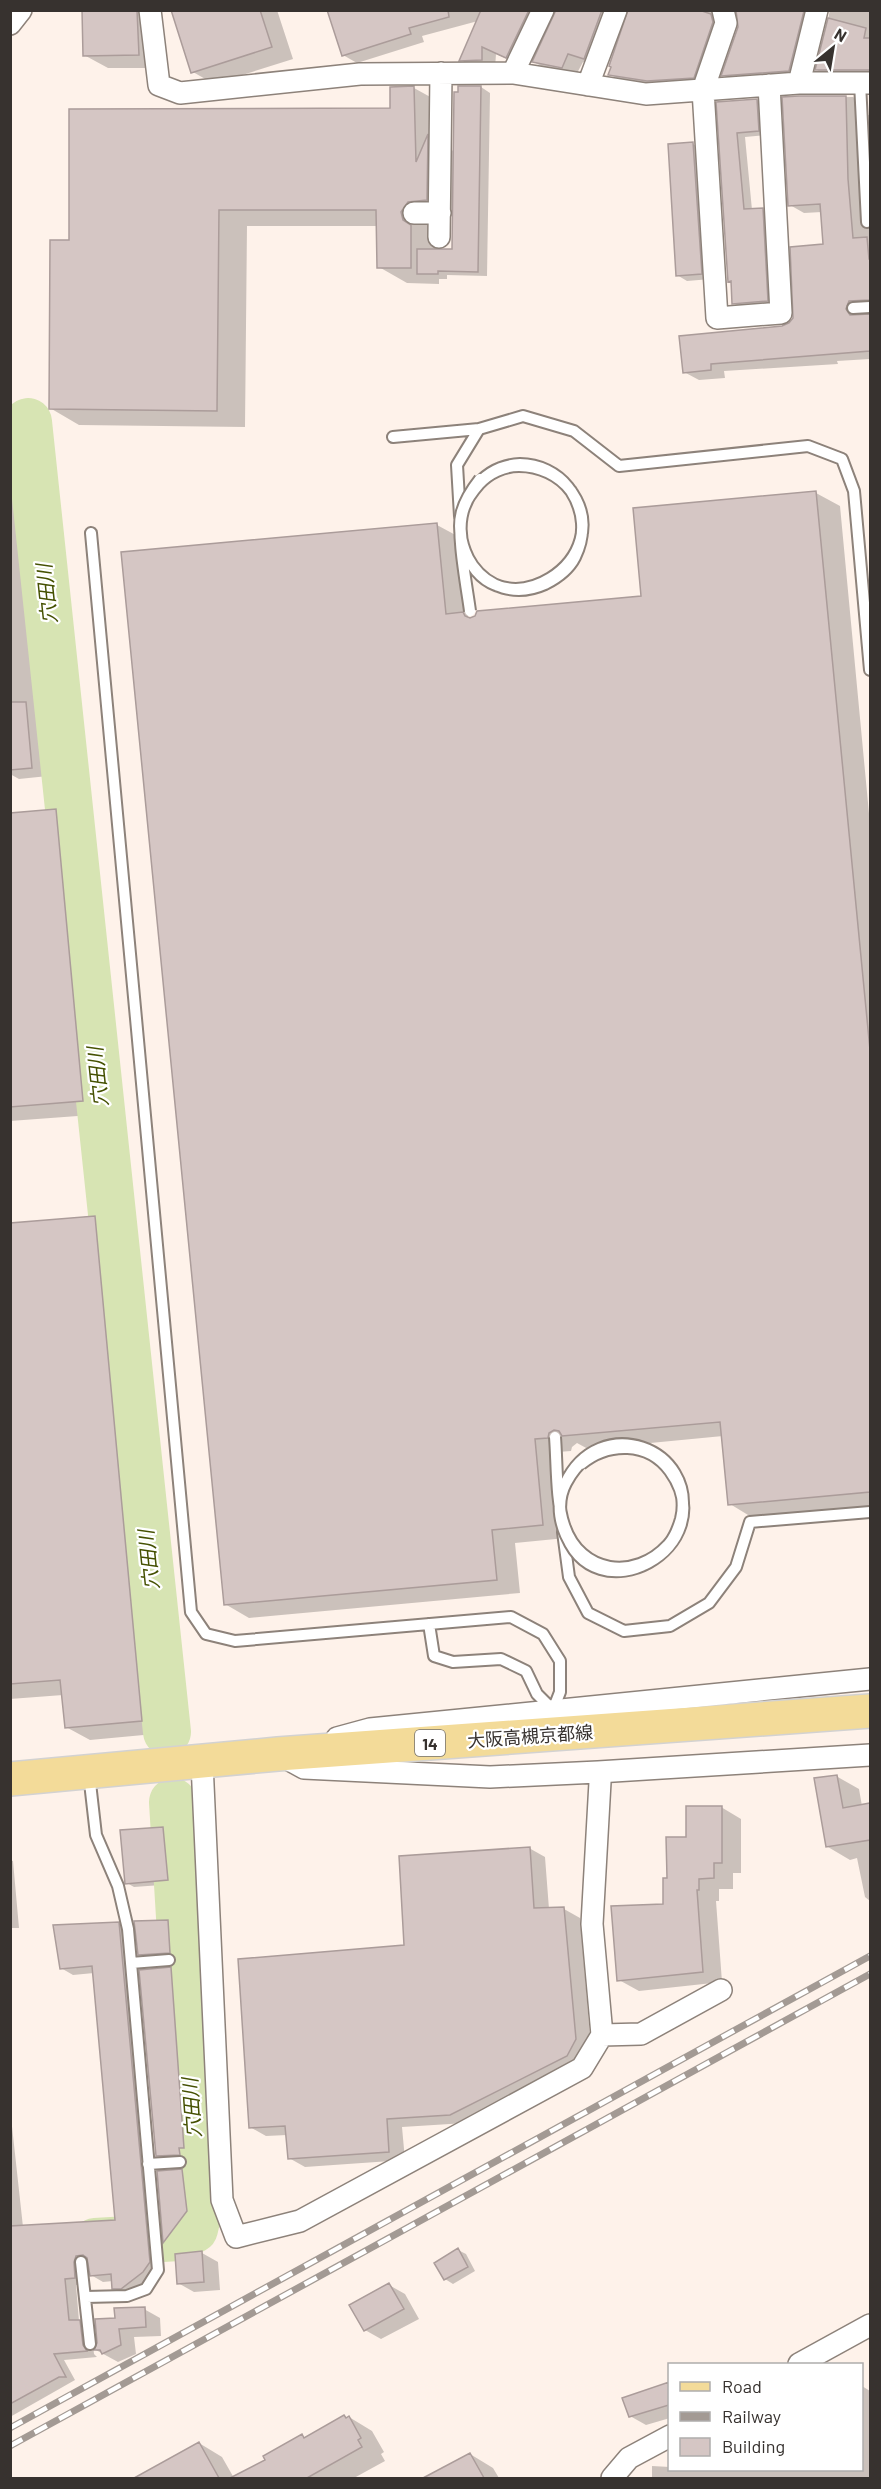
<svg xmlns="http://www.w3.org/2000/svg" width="881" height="2489" font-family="Barlow,'Noto Sans JP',sans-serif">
<rect width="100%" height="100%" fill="#fef2ea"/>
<path fill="#0003" fill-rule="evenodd" d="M84 10H161L162 68H108L84 55Z
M172 10H277L293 59 214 84 193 72Z
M329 10H548L521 65 496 54 495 68H475L461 60 478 21 422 36 424 42 357 63 343 55Z
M556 10H620L599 66 583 62 576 75 548 70 534 62Z
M629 10H727L708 85 662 89 624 83 610 74Z
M737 10H823L803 78 737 83 723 75 740 27Z
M830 10H870V78H831L817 70Z
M481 87 490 93 487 276 447 275V279H439V284L407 283 379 267 378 226H247L245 427 79 425 50 408 71 241 392 110V88H414L443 104V145L455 152ZM454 216V251H439L437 217Z
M853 97 867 106 868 115H870V308L864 309 860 314V316L870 315V359L837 361 838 364 724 371 725 378 699 380 684 372 790 324 825 246 822 212 804 213 790 205 784 98Z
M757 100 765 105 767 135 745 137 752 210H762L771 215 776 306 742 308 733 303 732 283 729 281 718 103Z
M693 144 703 150 711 279 687 281 677 275Z
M816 493 840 506 870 824V1507L753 1518 730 1504 723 1436 588 1449 577 1443 572 1447 571 1451 558 1452 566 1538 515 1543 520 1593 249 1618 225 1604 437 525 461 538 468 617 472 619 643 598Z
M10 497 24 505 48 776 19 779 10 774Z
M56 811 78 824 105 1114 10 1121V890Z
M95 1217 119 1231 165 1733 90 1740 66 1727 63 1695 10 1699V1225Z
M836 1776 859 1789 862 1806 870 1805V1901L865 1897 857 1858 850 1860 828 1847Z
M721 1807 741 1819V1873H733V1889H719V1901H716L722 1982 639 1991 619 1980 665 1906 668 1880 687 1838Z
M163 1828 170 1833 175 1884 134 1887 127 1883Z
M529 1848 545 1857 549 1909H564L580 1918 591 2048 583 2065 466 2123 402 2127 405 2160 305 2167 289 2158 287 2135 266 2136 250 2127 406 1947Z
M10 1860 13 1861 19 1928H10Z
M168 1921 175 1926 177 1956 147 1958 139 1954Z
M118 1923 130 1930 161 2269 133 2294 125 2295 114 2288 113 2281 103 2282 91 2275 89 2262 86 2265V2284L76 2285 79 2321 91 2328 94 2354 97 2357 64 2360 75 2380 10 2417V2108L23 2227 117 2222 94 1973 73 1975 61 1968Z
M171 1969 180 1974 194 2153H189V2159L167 2161 157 2155Z
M182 2171 189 2175 194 2215 172 2247 165 2243 158 2172Z
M458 2250 466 2254 475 2271 453 2284 445 2279Z
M202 2253 218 2262 220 2290 194 2292 178 2283Z
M389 2285 405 2294 419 2319 381 2339 365 2330Z
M144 2309 160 2318 161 2336 134 2337 136 2354 118 2362 96 2350 116 2320Z
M670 2384V2418L646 2425 630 2416 624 2399Z
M862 2386 870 2391V2478H652V2466L670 2467V2470H862Z
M349 2417 372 2431 384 2452 381 2454 385 2461 354 2478H154L151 2470 199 2443 222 2457 234 2478 267 2460 302 2436 306 2438Z
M470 2454 493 2468 499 2478H426Z"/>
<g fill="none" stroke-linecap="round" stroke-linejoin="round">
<path stroke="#d7e4b3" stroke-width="48" d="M28 422 167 1732
M95 2242 179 2237 194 2229 198 2212 173 1802"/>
</g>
<path fill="#d5c6c4" stroke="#ab9c9a" stroke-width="1.5" d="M82 10H137L139 55 83 56Z
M171 10H260L272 47 191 73Z
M327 10H448L449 17 409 28 411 34 342 56Z
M481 10H529L506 58 482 47V60L459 61Z
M556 10H602L584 59 568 54 562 68 532 62Z
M628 10H699L711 14 713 22 694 78 647 81 608 75 611 67 609 66Z
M736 10 804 11 789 71 721 76 738 27Z
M828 18 866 28 864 38H870V70H815Z
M414 86 416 162 428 134 427 200 408 202 401 212 403 220 411 225V268H377L376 210H219L217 411 49 409 50 240H69V109L390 108V87Z
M458 86H481L478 272 438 271V274H417V249H452L454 92H458Z
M799 96H846L848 179 853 238 867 237 869 259H870V300L849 301 846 309 850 315 870 314V351L711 364V370L683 373 679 336 782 326 789 323 793 318 790 247 823 244 820 204 788 206 782 97Z
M757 99 759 131 737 133 744 209 763 208 768 301 732 304 731 281 728 282 716 102Z
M693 142 702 274 676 276 668 144Z
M816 491 870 1050V1492L728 1505 720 1422 562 1436 559 1431 554 1430 549 1433 548 1438 535 1439 543 1525 492 1530 497 1580 224 1605 121 552 437 523 446 614 463 612 465 616 470 618 475 616 477 611 641 596 633 508Z
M10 702H26L32 768 10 770Z
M56 809 83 1101 10 1107V813Z
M95 1216 142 1721 65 1728 60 1680 10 1684V1223Z
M837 1775 843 1808 870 1803V1840L826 1847 814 1778Z
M686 1806H722V1863H714V1878L699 1879V1890H697L703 1972 617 1981 611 1906 663 1904V1878H667L666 1837H686Z
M163 1827 168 1880 125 1884 120 1830Z
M530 1847 534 1908 564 1907 576 2039 567 2056 450 2115 387 2119 389 2152 288 2159 285 2126 249 2128 238 1959 404 1945 399 1856Z
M168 1920 170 1953 138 1955 134 1921Z
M119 1922 150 2262 143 2272 121 2289H112L111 2274 90 2276 87 2258 83 2255 76 2256 74 2262 75 2278 65 2279 69 2320H80L83 2345 87 2351 54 2354 66 2377H59L10 2404V2226L115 2220 92 1966 60 1969 53 1925Z
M171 1967 184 2148H179L180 2155 156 2156 139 1970Z
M182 2169 187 2211 163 2243 157 2171Z
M458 2248 468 2267 444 2280 434 2263Z
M202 2251 204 2282 177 2284 175 2254Z
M389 2283 404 2309 364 2331 349 2305Z
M145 2307 146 2327 119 2329 121 2345 102 2354 100 2350H94L97 2343 95 2319 115 2318 114 2308Z
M669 2382V2405L629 2417 622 2398Z
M344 2415 346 2418 349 2416 361 2438 358 2440 362 2447 307 2478H230L265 2460 263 2456 302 2434 304 2438Z
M199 2442 219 2478H134Z
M470 2453 484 2478H423Z"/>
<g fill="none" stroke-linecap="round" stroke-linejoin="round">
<g stroke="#8d827a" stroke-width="14">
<path id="lane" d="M860 83 867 222
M853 308 870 307
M393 437 479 429
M460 516 457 465 479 429 523 416 574 431 619 466 808 446 842 459 854 491 870 670
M91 533 191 1612 206 1634 235 1641 511 1617 543 1634 560 1661V1692L553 1710 537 1694 526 1671 501 1659 453 1662 434 1656 429 1624
M563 1532 569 1577 588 1613 624 1631 670 1626 709 1603 736 1567 750 1522 870 1512
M131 1963 169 1960
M148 2164 180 2162
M81 2262 90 2344
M86 2297 127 2296 146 2289 158 2270 128 1929 118 1886 96 1835 89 1774"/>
</g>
<g stroke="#8d827a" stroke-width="24">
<path id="street" d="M150 10 159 85 180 93 360 74 513 73 646 94 799 83H870
M723 10 726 23 703 90 717 318 781 313 769 85
M10 24 21 10
M513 73 543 10
M799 83 817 10
M588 85 616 10
M414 213H440
M439 237 441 73
M337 1738 370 1729 870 1679
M284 1757 304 1768 490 1777 598 1772 870 1755
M202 1763 222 2200 236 2237 300 2221 582 2068 602 2035 592 1924 600 1782 598 1772
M602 2035 641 2034 721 1990
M799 2364 870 2325
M612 2478 629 2458 670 2436"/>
</g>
<g stroke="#d3d2d1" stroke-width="36">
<path id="primary" d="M10 1779 278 1754 870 1711"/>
</g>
<use href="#lane" stroke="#fff" stroke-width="10"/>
<use href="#street" stroke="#fff" stroke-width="21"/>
<use href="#primary" stroke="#f3db99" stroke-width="33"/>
<g stroke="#a39a94" stroke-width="7">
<path id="rail" d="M10 2428 870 1956
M10 2446 870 1974"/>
</g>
<use href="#rail" stroke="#fff" stroke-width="4.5" stroke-dasharray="14" stroke-linecap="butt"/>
<g stroke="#8d827a" stroke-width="14" stroke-linecap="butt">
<path id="lane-bridge" d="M470 611C467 588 456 531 462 512 465 502 472 492 479 484 489 473 504 466 519 466 539 466 559 475 571 491 584 511 586 535 575 557 569 569 557 578 545 584 485 611 436 540 474 489 485 474 501 465 520 464 539 464 557 473 568 487 625 559 498 637 465 551 454 522 462 502 480 479
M555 1437C557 1462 556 1502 564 1525 580 1574 635 1581 668 1545 675 1538 678 1529 681 1519 698 1448 599 1411 565 1484 555 1504 560 1528 572 1546 578 1554 586 1560 595 1564 658 1594 716 1504 660 1460 647 1450 632 1444 616 1446 593 1448 576 1464 566 1483 558 1498 559 1514 564 1529 593 1620 725 1547 670 1471 648 1441 608 1442 581 1464"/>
</g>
<use href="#lane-bridge" stroke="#fff" stroke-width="10"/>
</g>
<g text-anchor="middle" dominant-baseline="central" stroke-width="4.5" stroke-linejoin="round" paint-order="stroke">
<rect fill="#fff" stroke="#73706d" stroke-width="1.5" x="415" y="1730" width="30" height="26" rx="4.5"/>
<g font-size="16" font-weight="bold" fill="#37322f">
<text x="430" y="1743">14</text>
</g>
<g font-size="18" fill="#37322f" stroke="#fff">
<text transform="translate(530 1736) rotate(-4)">大阪高槻京都線</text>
</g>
<g font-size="20" font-style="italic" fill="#455102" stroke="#fff">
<text transform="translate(46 594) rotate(-96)">穴田川</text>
<text transform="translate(97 1077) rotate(-96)">穴田川</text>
<text transform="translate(148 1560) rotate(-96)">穴田川</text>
<text transform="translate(191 2108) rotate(-94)">穴田川</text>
</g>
</g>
<rect width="881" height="2489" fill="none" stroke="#37322f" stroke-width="24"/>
<rect x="668" y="2363" width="195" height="108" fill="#ffffff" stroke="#afadac" stroke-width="1.5"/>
<rect x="680" y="2382" width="30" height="9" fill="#f3db99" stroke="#afadac" stroke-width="1.5"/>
<text x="722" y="2393" font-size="18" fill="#37322f">Road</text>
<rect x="680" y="2412" width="30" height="9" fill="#a39a94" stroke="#afadac" stroke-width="1.5"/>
<text x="722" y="2423" font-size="18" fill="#37322f">Railway</text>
<rect x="680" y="2438" width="30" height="18" fill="#d5c6c4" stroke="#afadac" stroke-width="1.5"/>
<text x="722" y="2453" font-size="18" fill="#37322f">Building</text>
<g transform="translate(833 48) rotate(30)" stroke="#ffffff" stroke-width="4.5" paint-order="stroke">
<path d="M0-4.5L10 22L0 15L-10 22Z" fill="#37322f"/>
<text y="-9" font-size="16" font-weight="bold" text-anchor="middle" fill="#37322f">N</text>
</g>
</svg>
